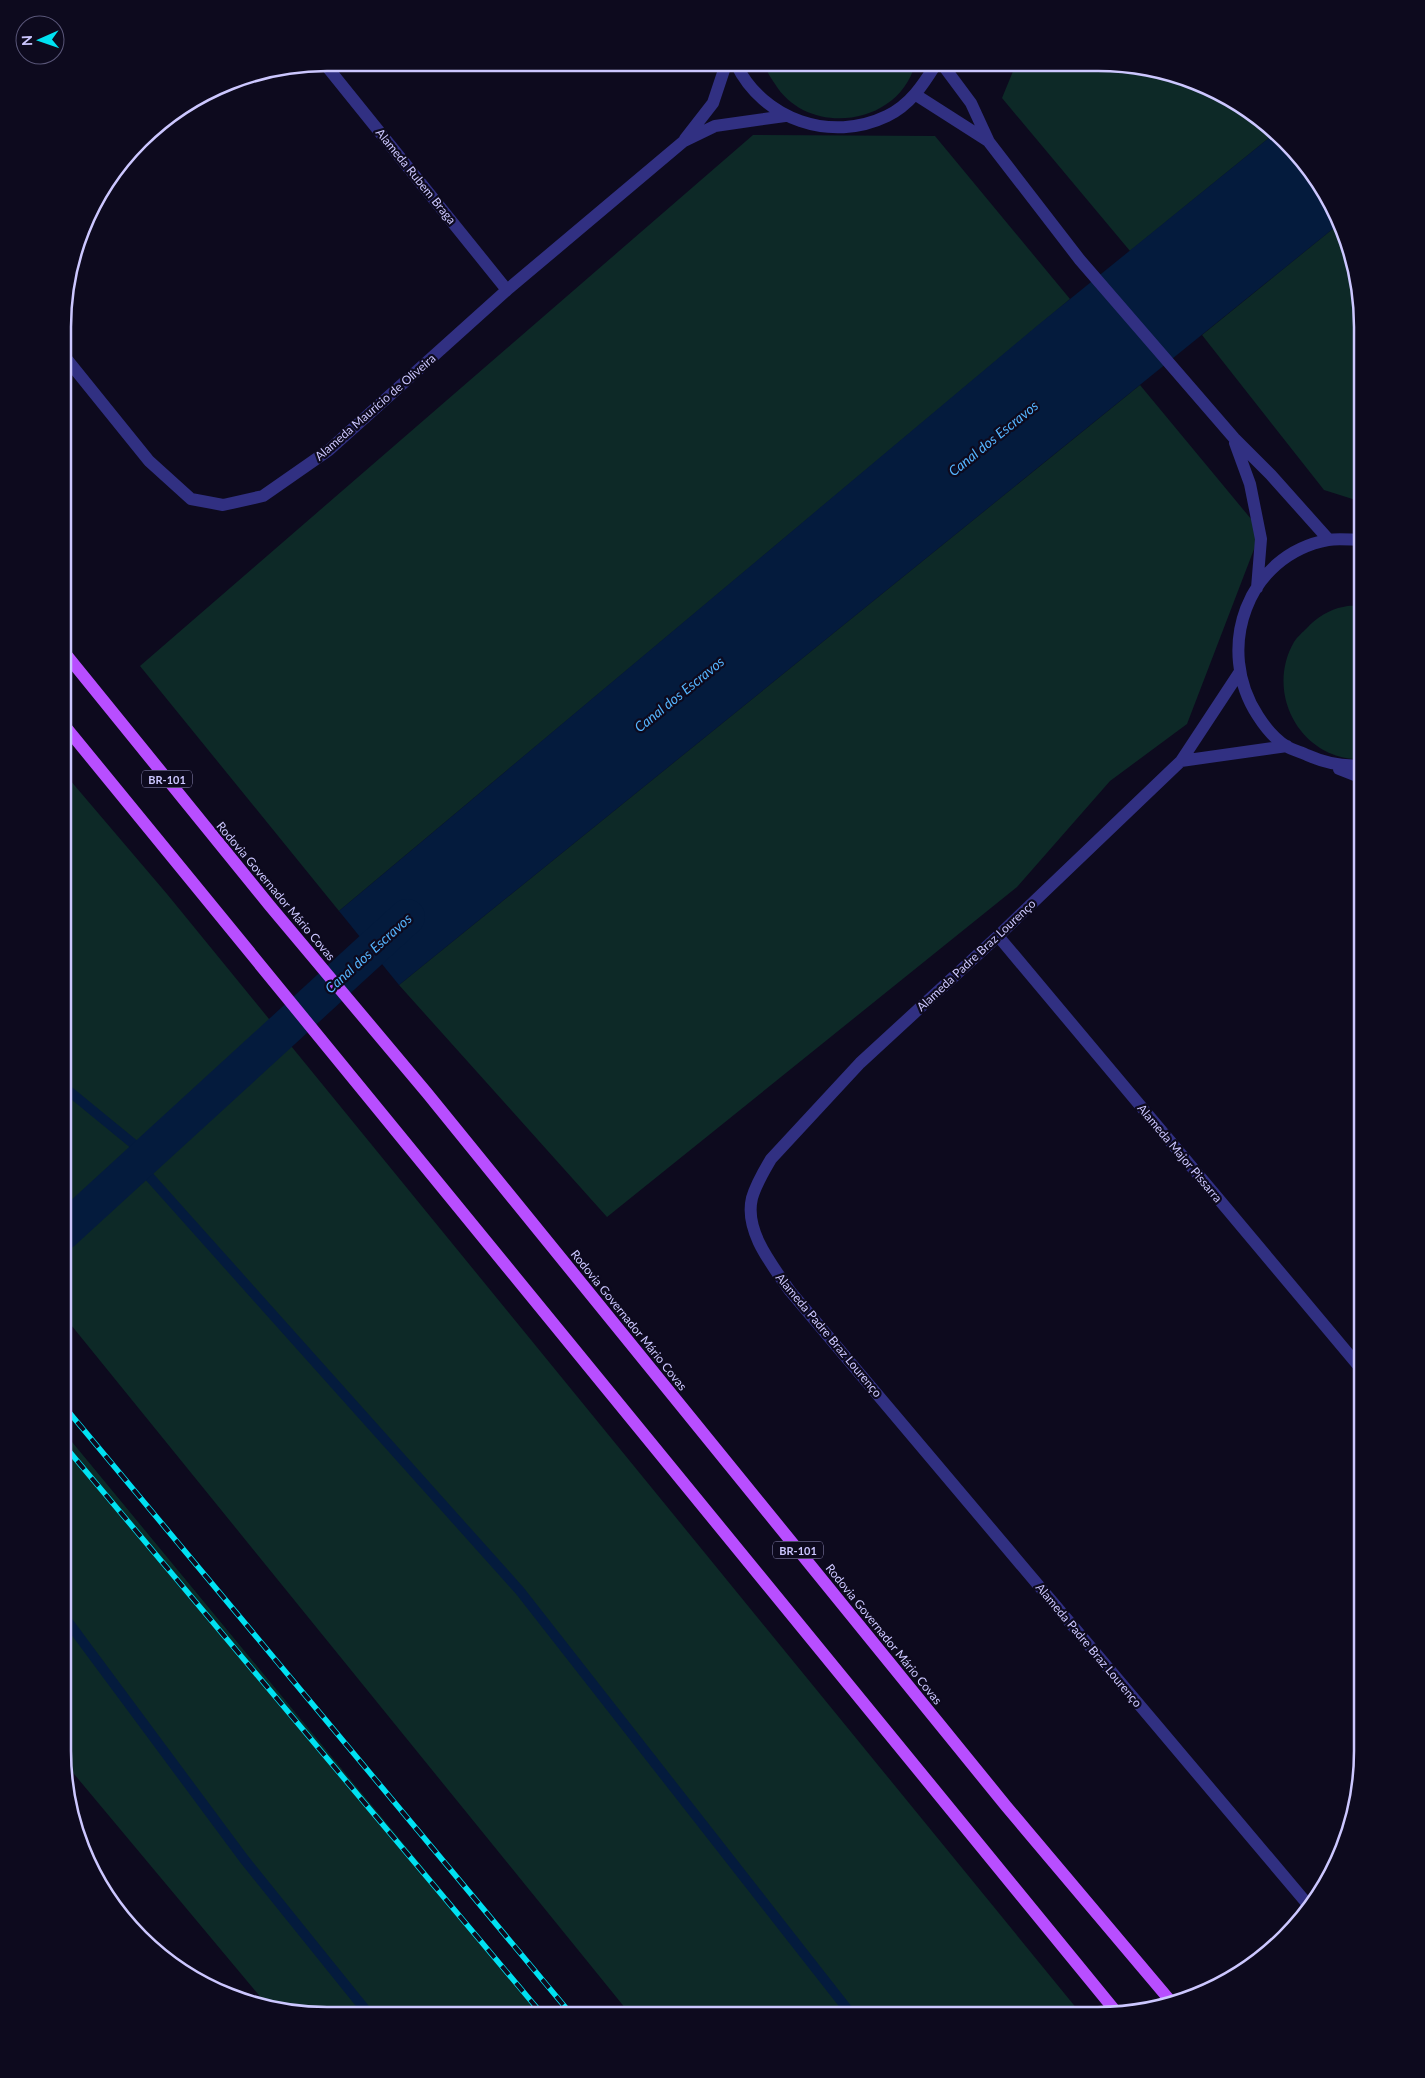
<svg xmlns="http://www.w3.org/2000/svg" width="1425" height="2078" font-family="Lato,sans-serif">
<rect width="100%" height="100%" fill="#0d0a1e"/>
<path fill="#0d2927" d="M765 64H915C899 126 808 138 775 84 771 78 766 71 765 64Z
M1016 64 1132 65 1198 83 1258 117 1275 133 1130 251 1002 98Z
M753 135 935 136 1070 299 339 911 140 666Z
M1340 223 1354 259 1362 327V502L1324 490 1202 335Z
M1140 385 1261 531 1187 724 1110 781 1017 887 607 1217 399 985Z
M1362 606V759C1302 761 1264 694 1294 642 1297 637 1303 632 1307 628 1316 618 1330 609 1343 607 1349 605 1356 606 1362 606Z
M64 773 167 894 1082 2015 630 2014 63 1315Z
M63 1431 544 2014 293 2013 268 2006 64 1762Z"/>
<path fill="#041b3d" d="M1275 133C1300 156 1328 190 1340 223L399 985 339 911 1038 325Z"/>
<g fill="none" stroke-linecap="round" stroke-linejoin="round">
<path stroke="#041b3d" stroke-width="10" d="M64 1087 147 1155
M138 1164 520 1591 852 2015
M63 1615 244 1859 368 2013"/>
<path stroke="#041b3d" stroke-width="36" d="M63 1232 407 917"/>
<path stroke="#313082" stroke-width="12" d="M324 63 507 290
M736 64C763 120 831 143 887 116 910 105 923 85 936 64
M942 64 971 103 989 142 1080 260 1234 438 1271 475 1329 540
M916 95 988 141
M685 139 713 103 726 64
M65 357 149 461 191 499 223 505 263 496 329 450 507 290 684 141 715 126 785 116
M1235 443 1250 484 1261 539 1257 588
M1239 673 1181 761 998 936 860 1063 771 1159C764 1171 756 1184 752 1198 744 1231 772 1265 790 1291L1310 1907
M1181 761 1287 746
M1362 765C1342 767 1325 763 1307 755 1301 752 1292 750 1286 746 1275 739 1265 727 1258 716 1214 649 1247 555 1328 540 1339 538 1352 540 1362 540
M1339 769 1362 778
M998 936 1362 1370"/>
<path stroke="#b84eff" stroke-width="12" d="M64 652 270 906 427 1093 1006 1806 1173 2004
M64 725 1117 2013"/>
<g stroke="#00e1f2" stroke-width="5.5">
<path id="rail" d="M63 1405 571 2014
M63 1444 542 2014"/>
</g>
<use href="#rail" stroke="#0d0a1e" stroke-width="4" stroke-dasharray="11" stroke-linecap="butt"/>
</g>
<g text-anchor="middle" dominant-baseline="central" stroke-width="4.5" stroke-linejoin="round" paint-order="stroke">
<g fill="#0d0a1e" stroke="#938ebc" stroke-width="1">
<rect x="142" y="770.5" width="50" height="17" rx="4"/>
<rect x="773" y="1541.5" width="50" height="17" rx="4"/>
</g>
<g font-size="11" font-weight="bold" fill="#ccc7ff">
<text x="167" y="779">BR-101</text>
<text x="798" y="1550">BR-101</text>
</g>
<g font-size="12" fill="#ccc7ff" stroke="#0d0a1e">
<text transform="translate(416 176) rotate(51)">Alameda Rubem Braga</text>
<text transform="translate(375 407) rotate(-41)">Alameda Maurício de Oliveira</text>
<text transform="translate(276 891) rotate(50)">Rodovia Governador Mário Covas</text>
<text transform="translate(976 955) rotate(-43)">Alameda Padre Braz Lourenço</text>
<text transform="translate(1180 1153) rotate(50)">Alameda Major Pissarra</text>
<text transform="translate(629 1320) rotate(51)">Rodovia Governador Mário Covas</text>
<text transform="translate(829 1335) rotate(50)">Alameda Padre Braz Lourenço</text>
<text transform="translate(884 1634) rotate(51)">Rodovia Governador Mário Covas</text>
<text transform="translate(1089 1645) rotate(50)">Alameda Padre Braz Lourenço</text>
</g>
<g font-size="14" font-style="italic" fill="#55b5ff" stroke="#0d0a1e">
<text transform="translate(993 438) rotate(-39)">Canal dos Escravos</text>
<text transform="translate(679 694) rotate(-39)">Canal dos Escravos</text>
<text transform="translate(368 953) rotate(-42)">Canal dos Escravos</text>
</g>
</g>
<path d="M0 0H1425V2078H0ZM327 71H1098A256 256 0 0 1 1354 327V1751A256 256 0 0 1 1098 2007H327A256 256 0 0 1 71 1751V327A256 256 0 0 1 327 71Z" fill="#0d0a1e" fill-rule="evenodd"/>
<path fill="none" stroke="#ccc7ff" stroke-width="2.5" d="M327 71H1098A256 256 0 0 1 1354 327V1751A256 256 0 0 1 1098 2007H327A256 256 0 0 1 71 1751V327A256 256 0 0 1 327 71Z"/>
<g transform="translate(40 40) rotate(268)"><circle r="24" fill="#0d0a1e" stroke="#595678"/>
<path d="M0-4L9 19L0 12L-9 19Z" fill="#00e1f2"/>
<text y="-8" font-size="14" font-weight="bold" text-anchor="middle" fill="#ccc7ff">N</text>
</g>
</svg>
